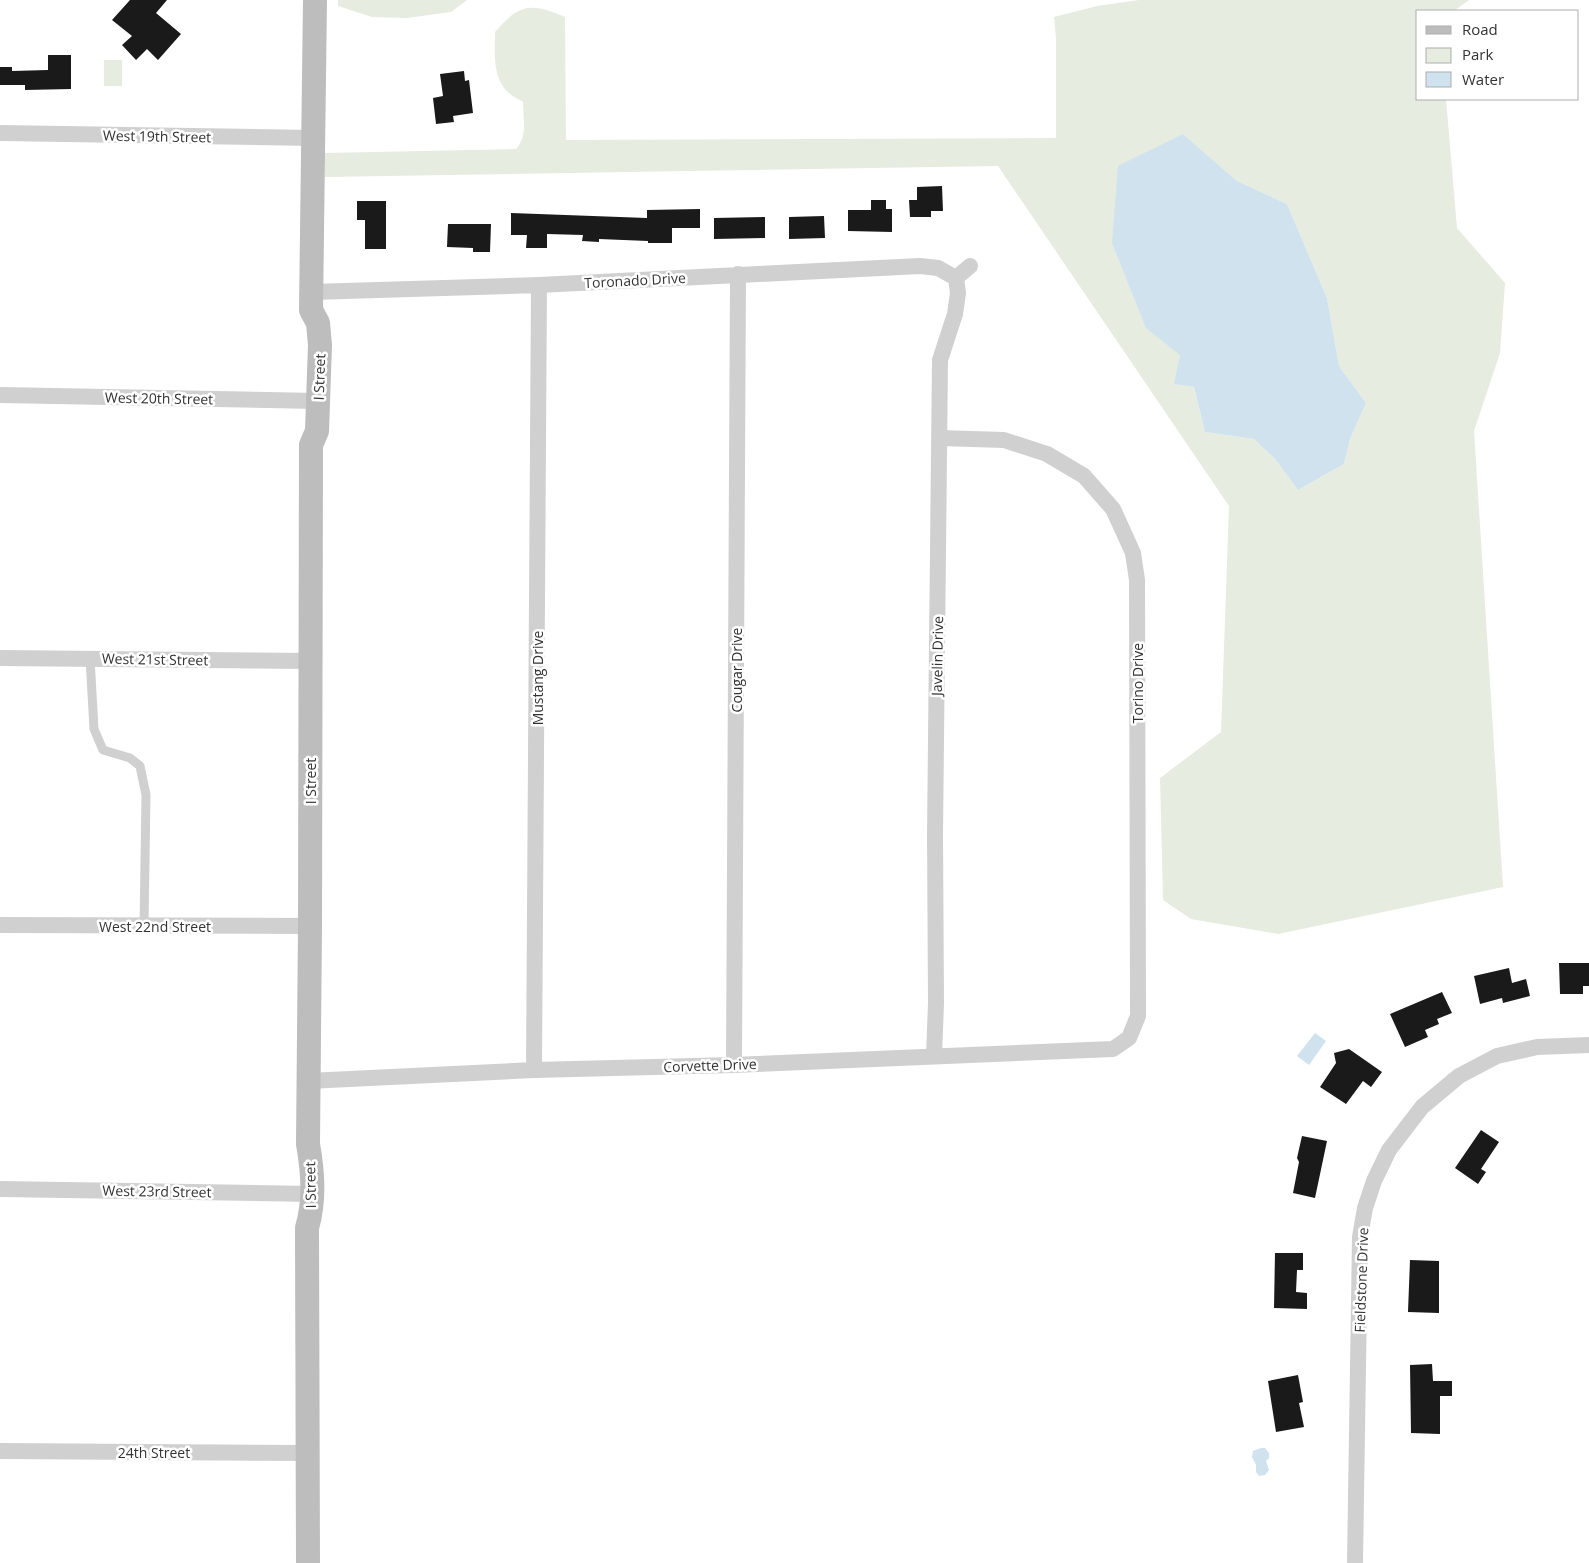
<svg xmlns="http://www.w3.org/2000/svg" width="1589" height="1563" font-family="'Open Sans',sans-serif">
<rect width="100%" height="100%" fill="#fff"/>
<path fill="#e6ecdf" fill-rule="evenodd" d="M338 0H467L451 12 407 18 372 17 338 6Z
M1139 0H1469L1454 11H1418V99H1446L1457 228 1505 283 1500 353 1474 431 1503 887 1278 934 1191 919 1163 900 1160 778 1221 732 1229 506 998 166 325 177 324 153 516 149C528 136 523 119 523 102 519 99 513 97 509 93 492 78 495 53 495 32 520 3 531 3 565 17L566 140 1056 138V38L1054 17 1097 6ZM1183 134 1237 181 1287 204 1327 298 1339 366 1366 403 1350 439 1344 464 1298 490 1275 459 1254 439 1205 432 1194 387 1175 384 1180 355Z
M104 60H122V86H104Z"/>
<path fill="#cfe2ee" d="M1183 134 1237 181 1287 204 1327 298 1339 366 1366 403 1350 439 1344 464 1298 490 1275 459 1254 439 1205 432 1194 387 1174 384 1180 355 1146 328 1112 243 1118 166Z
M1315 1033 1326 1041 1309 1065 1297 1056Z
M1261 1448H1265L1269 1453V1458L1266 1461 1269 1470 1265 1475 1259 1476 1256 1472V1465L1252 1457 1253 1451Z"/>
<path fill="#1a1a1a" d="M130 0H167L156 13 181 34 158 60 147 49 136 60 122 45 132 36 112 20Z
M48 55H71V89L25 90V85H0V67H12V71L48 70Z
M464 71 465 81 469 80 473 113 453 116 454 122 436 124 433 98 443 96 440 74Z
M942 186 943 211H931V217H910L909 200H917V187Z
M871 200H886V209H892V232L848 231V210H871Z
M357 201H386V249H365V220H357Z
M700 209V228H672V243H648V241L599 239V242L582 241 583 235 547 234V248H526L527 235H511V213L647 218V210Z
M824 216 825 238 789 239V217Z
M765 217V238L714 239V218Z
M448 224H491L490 252H473V248L447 247Z
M1559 963H1589V986H1583V994H1560Z
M1509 968 1512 983 1526 979 1530 996 1503 1003 1502 998 1480 1004 1474 976Z
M1442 992 1452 1013 1437 1019 1439 1024 1425 1030 1428 1037 1405 1047 1390 1014Z
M1349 1049 1382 1072 1371 1087 1363 1081 1346 1104 1320 1087 1336 1063 1334 1053Z
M1481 1130 1499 1142 1481 1169 1486 1172 1478 1184 1455 1168Z
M1302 1136 1327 1141 1315 1198 1293 1193 1299 1162 1297 1158Z
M1275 1253H1303V1270H1297L1296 1292 1307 1293V1309L1274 1308Z
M1410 1260 1439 1261V1313L1408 1312Z
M1432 1364 1433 1381H1452V1396H1440V1434L1411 1433 1410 1365Z
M1298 1375 1303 1402 1299 1403 1304 1427 1276 1432 1268 1381Z"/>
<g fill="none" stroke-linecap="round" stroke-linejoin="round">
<path stroke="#d0d0d0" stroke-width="9" d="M90 658 94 729 103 750 130 758 140 766 146 795 144 926"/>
<path stroke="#d0d0d0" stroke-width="16" d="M0 133 314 138
M956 278 970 266
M312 292 539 285 920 266 938 268 956 278
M0 395 318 401
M0 658 310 661
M0 925 310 926
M934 1056 936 1003 935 835 940 360 955 314 958 293 956 278
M734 1065 738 274
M534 1070 539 285
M308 1081 534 1070 734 1065 1113 1049 1129 1038 1138 1016 1137 580 1133 553 1113 509 1084 476 1047 454 1004 440 940 438
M0 1189 313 1194
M0 1451 308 1453
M1355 1563 1360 1237 1365 1208 1374 1181 1389 1150 1422 1107 1459 1076 1497 1056 1537 1047 1589 1045"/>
<path stroke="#bdbdbd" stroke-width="24" d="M308 1563 307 1228C315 1200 313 1173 308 1144L310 926 311 445 317 431 320 345 318 323 311 310 315 0"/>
</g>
<g text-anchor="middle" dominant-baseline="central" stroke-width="5" stroke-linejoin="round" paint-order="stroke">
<g font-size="14" fill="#333" stroke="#fff">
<text transform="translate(157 136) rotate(1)">West 19th Street</text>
<text transform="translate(635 280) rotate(-3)">Toronado Drive</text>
<text transform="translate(319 377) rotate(-88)">I Street</text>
<text transform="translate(159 398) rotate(1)">West 20th Street</text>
<text transform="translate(937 656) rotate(-89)">Javelin Drive</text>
<text transform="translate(155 659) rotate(1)">West 21st Street</text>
<text transform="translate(736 670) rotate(-90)">Cougar Drive</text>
<text transform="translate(537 678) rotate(-90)">Mustang Drive</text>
<text transform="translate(1137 683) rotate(-90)">Torino Drive</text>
<text transform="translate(310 781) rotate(-90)">I Street</text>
<text x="155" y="926">West 22nd Street</text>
<text transform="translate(710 1065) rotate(-2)">Corvette Drive</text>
<text transform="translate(310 1185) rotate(-91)">I Street</text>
<text transform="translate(157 1191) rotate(1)">West 23rd Street</text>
<text transform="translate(1361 1280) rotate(-88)">Fieldstone Drive</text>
<text x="154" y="1452">24th Street</text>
</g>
</g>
<rect x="1416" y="10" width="162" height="90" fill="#ffffff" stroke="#adadad"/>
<rect x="1426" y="26" width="25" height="8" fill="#bdbdbd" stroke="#adadad"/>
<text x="1462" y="35" font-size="15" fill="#333333">Road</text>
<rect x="1426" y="48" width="25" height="15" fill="#e6ecdf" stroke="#adadad"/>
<text x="1462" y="60" font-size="15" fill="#333333">Park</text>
<rect x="1426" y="72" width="25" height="15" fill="#cfe2ee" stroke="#adadad"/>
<text x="1462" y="85" font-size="15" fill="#333333">Water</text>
</svg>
